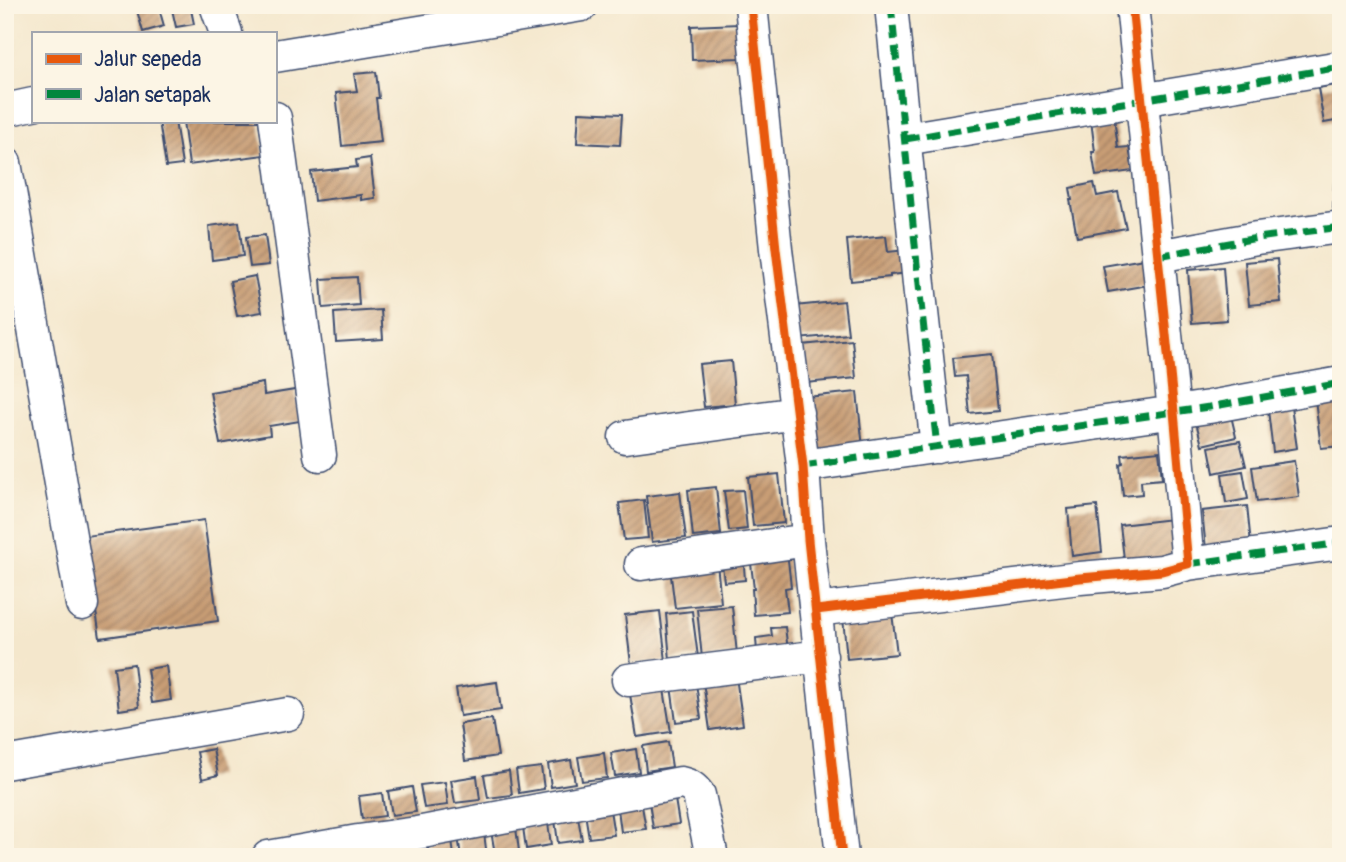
<svg xmlns="http://www.w3.org/2000/svg" width="1346" height="862" font-family="Pangolin,sans-serif">
<defs>
<pattern id="building-hatch" width="6" height="6" patternUnits="userSpaceOnUse" patternTransform="scale(1.75)"><rect width="6" height="6" fill="#c89d75"/><path d="M-1 1l2-2M0 6l6-6M5 7l2-2" fill="none" stroke="#a28063"/></pattern>
</defs>
<rect width="100%" height="100%" fill="#fcf5e5"/>
<filter id="ink" filterUnits="userSpaceOnUse"><feTurbulence type="fractalNoise" baseFrequency=".0143" numOctaves="2"/><feDisplacementMap in="SourceGraphic" scale="14" xChannelSelector="R" yChannelSelector="G"/><feConvolveMatrix kernelMatrix="1 2 1 2 8 2 1 2 1" color-interpolation-filters="sRGB"/></filter>
<filter id="wash" filterUnits="userSpaceOnUse"><feTurbulence type="fractalNoise" baseFrequency=".00686" numOctaves="4" result="noise"/><feDisplacementMap in="SourceGraphic" scale="28" xChannelSelector="R" yChannelSelector="G"/><feGaussianBlur stdDeviation="1.57" result="paint"/><feColorMatrix in="noise" values="0 0 0 0 0 0 0 0 0 0 0 0 0 0 0 0 0 1.4 0 .05"/><feComposite in="paint" operator="in"/></filter>
<g filter="url(#wash)">
<rect width="100%" height="100%" fill="#f4e7cc"/>
<g id="blocks">
<path fill="url(#building-hatch)" d="M143 5H158L164 26 143 32 136 7Z
M171 5H190L194 24 176 27Z
M739 24 740 58 692 60 691 26Z
M376 72 379 98H376L381 142 342 146 336 93 357 91 354 74Z
M1341 84V120L1324 123 1318 88Z
M579 112 622 114 620 145 577 143Z
M1114 117 1118 148 1129 147 1133 171 1096 176 1092 152H1095L1091 120Z
M159 121H175L182 165 166 167Z
M183 121H259L264 155 189 165Z
M370 158 375 198 361 200V195L314 201 311 172 357 167 356 160Z
M1334 181H1341V208H1333Z
M1094 183 1097 196 1118 192 1126 228 1077 237 1070 200H1072L1070 188Z
M239 222 243 256 212 260 209 226Z
M265 235 269 265 250 267 246 237Z
M886 236 888 252 906 250 908 273 890 275V277L851 281 847 240Z
M1144 259 1148 285 1108 292 1103 266Z
M1277 259 1281 302 1249 305 1245 262Z
M1223 267 1227 320 1192 323 1188 270Z
M255 276 262 312 237 316 230 281Z
M357 277 359 305 323 308 321 279Z
M844 301 848 334 798 339 795 306Z
M381 310 383 339 336 342 334 313Z
M852 340 856 378 806 383 802 345Z
M992 354 998 411 970 414 966 376 955 377 953 358Z
M731 361 735 404 704 407 699 364Z
M263 383 264 395 295 390 300 421 269 426 270 435 220 444 210 392Z
M1341 388V446L1321 448 1314 391Z
M857 392 863 448 813 453 807 397Z
M1229 407 1236 437 1202 445 1194 415Z
M1291 407 1297 448 1273 452 1268 410Z
M1240 441 1246 466 1214 473 1209 447Z
M1159 451 1162 479 1141 481 1142 494 1123 496 1120 464 1123 463 1122 455Z
M1294 461 1299 497 1257 502 1252 467Z
M1243 471 1248 499 1226 503 1222 474Z
M779 474 784 523 753 526 748 477Z
M716 487 721 534 693 537 688 490Z
M743 490 747 529 729 531 724 491Z
M680 492 686 538 652 542 646 496Z
M644 500 648 538 624 540 619 503Z
M1097 506 1102 552 1072 556 1068 509Z
M1247 506 1251 544 1206 549 1202 511Z
M1172 519 1176 562 1125 567 1120 525Z
M204 520 218 621 100 638 85 536Z
M787 551 791 587 785 588 788 612 754 615 752 589H754L750 555Z
M743 553 745 580 724 582 721 555Z
M717 563 721 603 675 608 670 568Z
M732 606 737 654 702 658 697 609Z
M660 611 666 661 631 664 625 615Z
M692 611 698 657 670 660 666 614Z
M892 613 897 654 847 659 843 618Z
M785 627 788 650 757 652 756 638 772 636 771 628Z
M134 664 139 707 119 710 114 667Z
M166 666 171 700 152 703 147 669Z
M735 670 743 725 710 730 702 675Z
M695 676 701 719 676 722 670 679Z
M662 677 671 732 637 737 628 682Z
M497 682 501 710 460 716 456 688Z
M492 719 498 756 465 761 460 724Z
M668 742 672 767 646 771 643 746Z
M213 749 218 775 202 779 197 752Z
M636 749 639 772 615 776 611 753Z
M604 753 607 778 582 781 578 757Z
M571 760 575 783 551 787 548 764Z
M541 767 544 789 519 793 516 770Z
M509 771 512 795 488 798 484 775Z
M477 776 480 800 455 803 451 780Z
M445 782 448 805 424 808 420 785Z
M412 787 416 812 392 815 388 791Z
M382 793 385 816 362 819 359 796Z
M675 799 679 824 653 828 649 802Z
M642 806 646 829 621 832 618 809Z
M610 810 614 835 589 838 585 813Z
M578 817 582 840 558 843 555 820Z
M548 823 551 845 526 849 523 827Z
M516 828 519 851 495 854 491 831Z
M484 833 487 857H461L458 836Z
M452 838 454 857H429L427 842Z"/>
</g>
</g>
<g filter="url(#ink)">
<use href="#blocks" fill-opacity="0" stroke="#3c4b6e" stroke-width="2"/>
<g fill="none" stroke-linecap="round" stroke-linejoin="round">
<g stroke="#3c4b6e" stroke-width="35">
<path id="minor" d="M216 5 226 33
M751 5 776 249 803 466 808 540 842 857
M891 5 920 294 937 447
M275 56 582 5
M5 110 33 104
M275 118 320 455
M905 139 1341 67
M5 163 82 604
M1158 256 1257 238 1341 227
M625 437 797 413
M803 466 1209 407 1341 383
M641 564 808 540
M1188 564 1341 543
M816 610 1080 578 1162 571 1188 564 1174 412 1132 5
M628 680 821 656
M5 763 288 714
M268 857 358 841 417 833 681 783C690 785 694 788 699 795L712 857"/>
</g>
<use href="#minor" stroke="#fff" stroke-width="32"/>
<path stroke="#00873e" stroke-width="7" stroke-dasharray="14 7" stroke-linecap="butt" d="M891 5 920 294 937 447
M905 139 1341 67
M1158 256 1257 238 1341 227
M803 466 1209 407 1341 383
M1188 564 1341 543"/>
<g stroke="#fcf5e5" stroke-width="13">
<path id="cycleway" d="M751 5 776 249 803 466 808 540 842 857
M816 610 1080 578 1162 571 1188 564 1174 412 1132 5"/>
</g>
<use href="#cycleway" stroke="#e8590c" stroke-width="9"/>
</g>
</g>
<rect width="1346" height="862" fill="none" stroke="#fcf5e5" stroke-width="28"/>
<rect x="32" y="32" width="245" height="91" fill="#fcf5e5" stroke="#a2a6af" stroke-width="2"/>
<rect x="46" y="54" width="35" height="10" fill="#e8590c" stroke="#a2a6af" stroke-width="2"/>
<text x="94" y="66" font-size="21" fill="#1b2f5e">Jalur sepeda</text>
<rect x="46" y="89" width="35" height="10" fill="#00873e" stroke="#a2a6af" stroke-width="2"/>
<text x="94" y="102" font-size="21" fill="#1b2f5e">Jalan setapak</text>
</svg>
